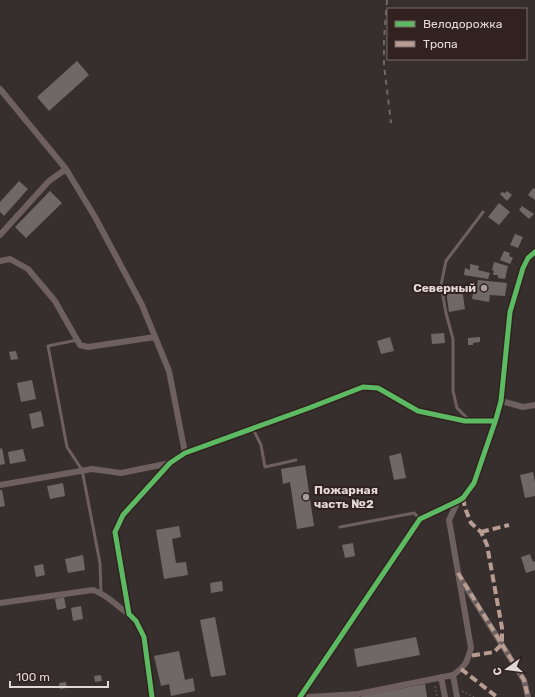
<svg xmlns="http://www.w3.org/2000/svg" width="535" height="697" font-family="Rubik,sans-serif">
<rect width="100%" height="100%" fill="#372f2d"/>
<path fill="#706867" d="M77 61 89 75 49 111 37 97Z
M19 181 28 189 4 216 0 212V202Z
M533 188 535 189V200L528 195Z
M50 191 62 203 26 238 15 227Z
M507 191 512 195 507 201 500 194 502 192 505 193Z
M499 203 510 212 499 225 488 217Z
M522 206 534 214 529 219 519 210Z
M515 234 523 237 518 248 510 245Z
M504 251 510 253 509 256 513 258 510 264 500 260Z
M494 262 508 266 505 279 498 278V275H493L494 271 492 270Z
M470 264 479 266 478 270 490 273 488 279 464 275 465 268 470 270Z
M478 280 507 283 505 296 490 295 489 302 472 299 473 293 476 294Z
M462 289 465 309 449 312 446 291Z
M444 333 445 343 432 344 431 334Z
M390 337 394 351 381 354 377 341Z
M480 337V342L473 343V345H468V338Z
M16 351 18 359 11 360 9 352Z
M32 380 36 399 21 402 17 383Z
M41 411 44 426 32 429 29 414Z
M2 448 5 464 0 465V449Z
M23 449 26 461 10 464 8 452Z
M401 453 406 478 394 480 389 456Z
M305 465 314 526 297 529 290 482 283 484 281 469Z
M533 472 535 482V496L525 498 520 475Z
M63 483 65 496 50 499 47 486Z
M0 490H2L5 506 0 507Z
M179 526 181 537 172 539 176 563 186 562 188 575 164 579 156 530Z
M353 543 355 556 345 558 342 545Z
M530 554 533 562 535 561V570L526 573 521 557Z
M83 555 85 570 68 573 65 559Z
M43 564 45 575 36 577 34 566Z
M222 581 223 591 211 593 210 583Z
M64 597 66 608 57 610 55 599Z
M81 606 83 619 73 621 71 608Z
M215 617 226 675 211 677 200 620Z
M416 637 420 655 357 667 354 649Z
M179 651 185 680 193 678 195 691 171 696 169 684 161 686 154 656Z
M101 675 102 681 95 682 94 676Z
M66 682 67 688 60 689 59 683Z
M425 684 427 697H361V696Z"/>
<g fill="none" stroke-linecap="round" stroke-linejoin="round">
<path stroke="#766c6a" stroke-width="1" stroke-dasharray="2 2" stroke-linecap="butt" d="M435 686 437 697
M462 691 474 697"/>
<path stroke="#6d605e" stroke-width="3" d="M77 340 48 346 67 447 82 470 100 563 101 593
M469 420 457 408 453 391V339L446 313 441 285 446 261 483 212
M253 429 261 445 265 467 296 460
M340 527 414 513 420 519"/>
<path stroke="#6d605e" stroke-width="6" d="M0 89 66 169 95 217 142 305 169 371 185 453
M0 235 49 181 66 169
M0 261 10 259 28 269 55 301 80 345 88 347 155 337
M501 401 523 407 535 405
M0 485 92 469 121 473 170 463
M459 576 524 680 528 697
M0 603 93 590C108 595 115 605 129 614
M453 675 457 697
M441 677 445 697
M152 697 144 637 136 621 129 614 115 532 123 515 170 463 185 453 309 408 363 387 378 388 418 411 465 421H495
M300 697 420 519 458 501 463 498 474 483 496 419 501 401 510 312 523 268 528 258 535 252
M309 697 358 694 453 675C466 666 467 662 471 648L449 520 458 501"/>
<path stroke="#726867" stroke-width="2" stroke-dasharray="5 5" stroke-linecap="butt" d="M387 0 384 39V65L391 123"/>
<path stroke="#b99d93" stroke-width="4" stroke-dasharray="8 4" stroke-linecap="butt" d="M463 498 465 508 471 523 481 532 487 545 502 628V644L494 652 469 656
M481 532 509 525
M458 573 524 680 528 697
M461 669 497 697"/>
<g stroke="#312220" stroke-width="8">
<path id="cycleway" d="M152 697 144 637 136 621 129 614 115 532 123 515 170 463 185 453 309 408 363 387 378 388 418 411 465 421H495
M300 697 420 519 458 501 463 498 474 483 496 419 501 401 510 312 523 268 528 258 535 252"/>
</g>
<use href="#cycleway" stroke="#5cba63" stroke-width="5"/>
</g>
<g fill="#a69c9a" stroke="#312220" stroke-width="1.5">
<circle cx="484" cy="288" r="4"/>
<circle cx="306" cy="497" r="4"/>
</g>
<g text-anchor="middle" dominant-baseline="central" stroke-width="4" stroke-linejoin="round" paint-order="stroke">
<g font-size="12" font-weight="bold" fill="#e1d7d5" stroke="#312220" text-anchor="end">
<text x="476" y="288">Северный</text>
<text x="314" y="490" text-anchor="start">Пожарная<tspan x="314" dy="14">часть №2</tspan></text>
</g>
</g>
<rect x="387" y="8" width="140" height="52" fill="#312220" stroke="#776a68"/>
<rect x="395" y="21" width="20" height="6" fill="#5cba63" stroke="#776a68"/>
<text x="423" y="28" font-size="12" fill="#e1d7d5">Велодорожка</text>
<rect x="395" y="41" width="20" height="6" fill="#b99d93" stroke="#776a68"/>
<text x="423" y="48" font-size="12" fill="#e1d7d5">Тропа</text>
<g transform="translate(507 669) rotate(256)" stroke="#312220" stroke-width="3" paint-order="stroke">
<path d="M0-3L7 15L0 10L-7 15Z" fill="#e1d7d5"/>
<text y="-6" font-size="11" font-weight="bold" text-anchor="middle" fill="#e1d7d5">С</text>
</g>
<path d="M10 681v6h98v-6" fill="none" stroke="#e1d7d5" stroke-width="2"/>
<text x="16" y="681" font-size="12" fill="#e1d7d5" stroke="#312220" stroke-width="3" paint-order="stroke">100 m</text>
</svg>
